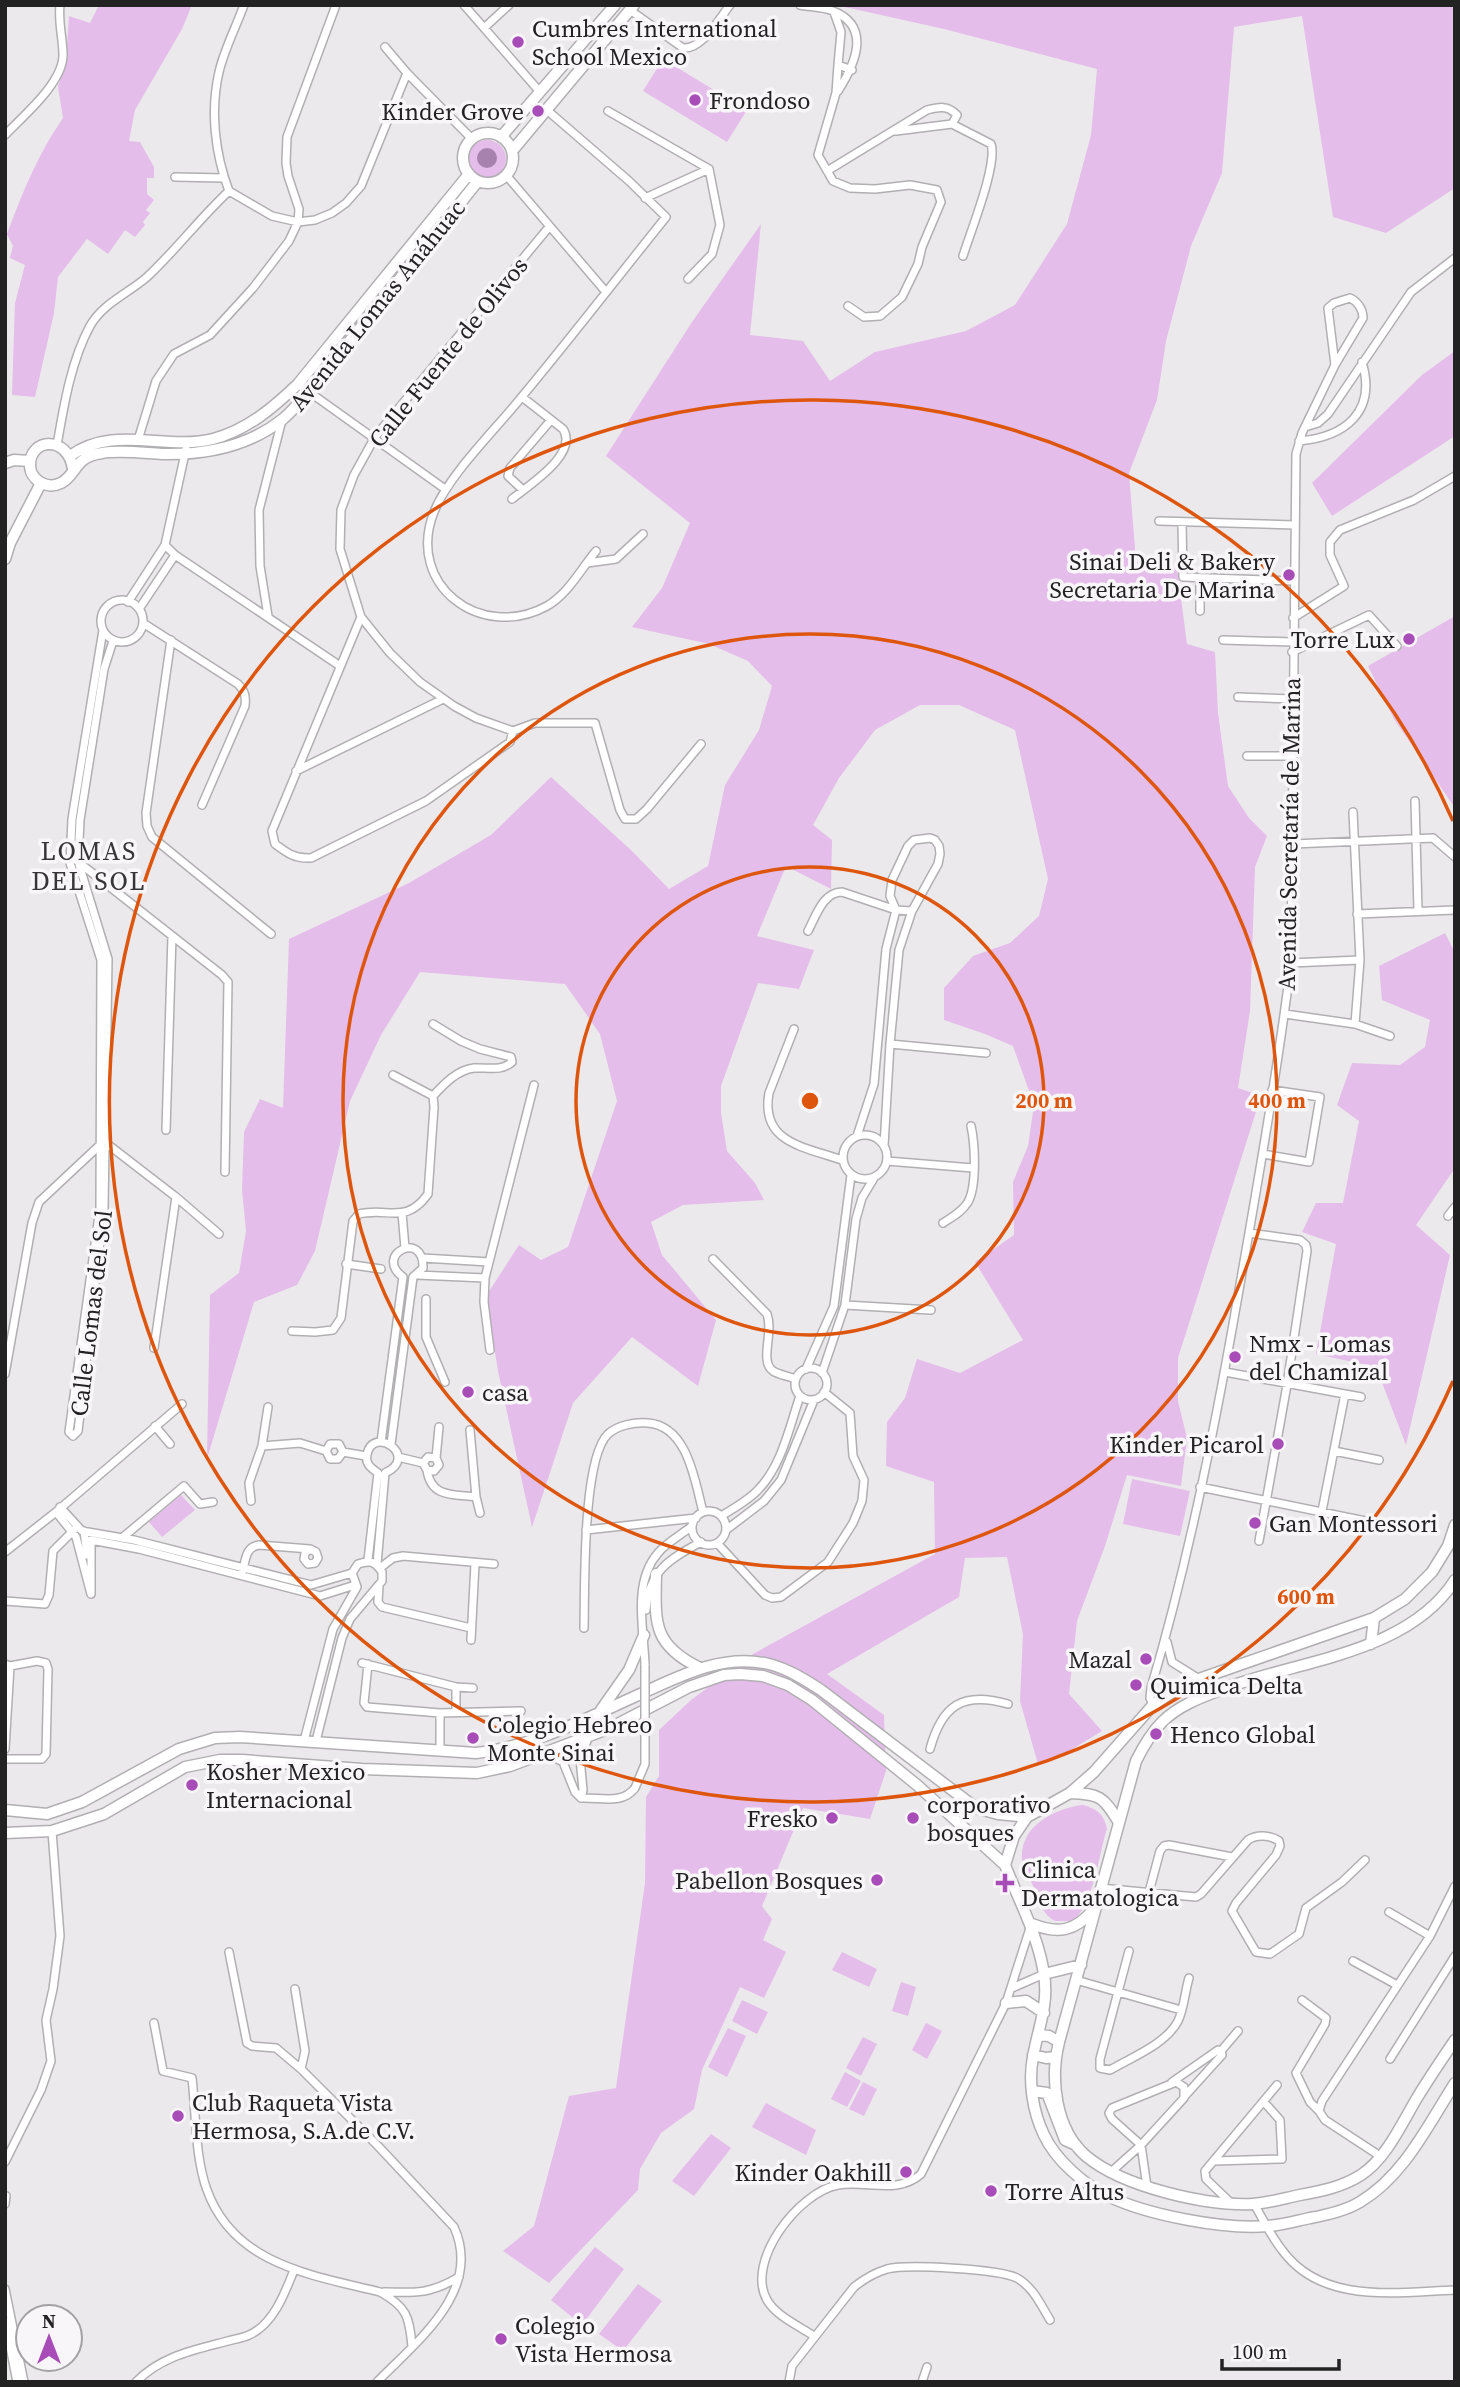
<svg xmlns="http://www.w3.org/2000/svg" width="1460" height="2387" font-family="'Source Serif 4',serif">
<rect width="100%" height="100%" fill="#ece9ec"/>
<path fill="#e4bdea" d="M99 5H192L182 29 135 110 129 141 140 142 154 167V178H147V194L154 200 146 210 150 213 143 222 145 225 135 237 125 230 108 254 87 239 58 277 54 313 35 397 12 395 15 303 25 265 10 258 13 246 7 234C22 193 38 154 63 118L58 87 66 60 69 16 90 23Z
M836 5H1455V188L1386 233 1333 217 1302 16 1234 27 1222 173 1191 246 1166 341 1157 400 1129 473 1136 561 1177 568 1187 644 1215 652 1218 713 1228 786 1249 818 1267 836 1255 867 1250 1011 1238 1088 1261 1096 1178 1358V1401L1187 1438 1181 1486 1127 1475 1105 1546 1077 1621 1069 1694 1102 1731 1066 1753 1038 1764 1020 1701 1023 1634 1007 1557 965 1558 959 1597 827 1674 884 1715 886 1771 870 1819 803 1808 762 1906 772 1919 763 1940 786 1952 764 1998 740 1987 702 2070 694 2109 661 2133 640 2169 638 2190 549 2283 503 2251 534 2226 569 2096 616 2088 645 1883 646 1797 659 1776V1730L691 1700 753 1654 935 1554 934 1482 886 1466 887 1422 905 1398 917 1359 960 1373 1023 1340 975 1262 1014 1235 1013 1182 1028 1146 1034 1105 1013 1046 985 1034 944 1020V988L973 956 1010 943 1039 916 1048 879 1015 730 959 705H920L875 730 839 778 813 825 832 840 831 889 786 866 757 936 814 950 799 989 758 983 721 1086V1113L727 1151 755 1183 764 1200 683 1205 651 1222 662 1255 716 1320 698 1386 632 1337 573 1403 532 1527 498 1371 486 1296 519 1245 541 1260 568 1247 617 1101 600 1034 565 984 420 972 381 1035 350 1101 315 1251 297 1285 254 1302 207 1459 210 1295 239 1273 246 1231 242 1190 244 1132 260 1099 283 1108 289 939 409 883 491 835 551 777 632 851 669 889 708 866 725 785 759 730 772 686 748 661 709 644 632 627 662 588 690 523 606 456 692 322 761 224 750 335 803 341 830 381 875 352 966 331 1015 305 1067 224 1091 135 1097 69 944 29Z
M663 59 747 110 727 142 643 91Z
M468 159a19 19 0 1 1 38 0a19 19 0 1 1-38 0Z
M1455 351V436L1332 516 1312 483 1422 375Z
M1455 616V808L1394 719 1368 666Z
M1445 933 1455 953V1168L1416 1225 1450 1255 1406 1445 1376 1367 1316 1354 1336 1244 1302 1232 1316 1203H1343L1359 1121 1337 1105 1352 1063 1400 1065 1425 1047 1430 1020 1382 1000 1379 966Z
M1132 1479 1190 1491 1180 1536 1123 1524Z
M181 1495 195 1510 162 1537 149 1522Z
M1082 1805C1095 1807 1105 1815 1107 1829 1099 1852 1093 1910 1071 1921H1055C1042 1914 1040 1902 1035 1890 1031 1880 1023 1869 1022 1859 1020 1826 1054 1809 1082 1805Z
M842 1952 877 1969 869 1987 832 1970Z
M901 1982 916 1987 908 2016 892 2011Z
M742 2000 768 2012 757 2034 732 2021Z
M926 2023 942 2031 927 2059 912 2050Z
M728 2028 746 2036 727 2077 708 2067Z
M863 2037 877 2044 861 2076 846 2068Z
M845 2072 861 2081 847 2107 831 2099Z
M863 2082 877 2089 864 2116 849 2109Z
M766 2103 816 2130 806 2155 752 2127Z
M711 2134 731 2148 694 2196 672 2181Z
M595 2247 624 2269 582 2325 551 2300Z
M638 2284 662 2301 623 2351 599 2334Z"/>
<path fill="#a882ae" d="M477 158a10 10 0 1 1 20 0a10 10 0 1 1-20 0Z"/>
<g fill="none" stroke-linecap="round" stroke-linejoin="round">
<g stroke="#b1afb2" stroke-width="10">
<path id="street" d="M464 5 540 92
M800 5C810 7 823 7 833 11 873 27 854 66 838 91
M630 10 683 48C702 50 719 19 730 5
M834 12 841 32 838 65 852 70
M484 28 509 5
M385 47 407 73 471 138
M838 65 836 93 818 155 833 181 850 188 875 189 910 185 937 190 941 202 922 247 918 264 902 297 880 316 864 317 848 306
M548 111 629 181 666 217C617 278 570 339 520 399 494 431 448 476 434 512 405 585 481 642 547 606 568 594 581 569 596 551
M608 111 709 169 720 225 712 254 688 279
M896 131 952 124 991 144C998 164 970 233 963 256
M5 135C23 116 63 83 63 55 63 39 58 22 60 5
M827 171 927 110C939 107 948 105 957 115L952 124
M506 175 606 292
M175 177 224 178
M229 191 272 216 298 222 315 220 332 213 346 203 361 186 407 73
M229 191C215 154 210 111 219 72 224 50 236 27 244 5
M645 198 709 169
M298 384 445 489
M1305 427 1318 423 1328 414 1411 292 1455 258
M138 440 156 381 174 354 210 335 253 288 289 241 298 222 299 209 288 176 286 163 287 137 336 5
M1299 441C1345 437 1377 412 1362 362
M57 445C64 405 71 361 90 326 103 303 129 293 147 277 176 250 200 218 229 191
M186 449 165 545 175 555 340 666
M523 490 508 476 510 468 551 420
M512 499C529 485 579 454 563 429L522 397
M1159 521 1294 525
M1182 522 1183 577 1293 581
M587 563 616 559 643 534
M1200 579V611
M101 621a21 21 0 1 1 42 0a21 21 0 1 1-42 0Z
M128 602 165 545
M139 609 175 555
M268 616 260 566 259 510 282 420
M361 617 272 831 275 844C287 853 295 859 311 858L426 801 510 742 513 731
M1293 618 1344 586 1330 555V542L1340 530 1414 500 1455 476
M143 623 238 684C245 691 246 696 245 706L202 805
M103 630 72 819 70 863 101 960 100 1208 69 1432 73 1436 78 1431 104 1208 108 959 78 861 80 820 104 669 113 641
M171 640 146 813 147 826 152 837 271 934
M1223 640 1292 642
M1292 652 1369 615 1397 646
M1238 697 1292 699
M513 731 476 718 454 706 420 682 390 653 361 617 340 549 341 510 354 475 375 437 549 227
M513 731 535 723H595L620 810 625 819H636L647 809 701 744
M1247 756H1293
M296 771 443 699
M1415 801 1418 910
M1353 812 1360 960 1355 1024
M1293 844 1433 838 1455 857
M77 861 222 975 228 982 225 1172
M1357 914 1455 910
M808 931C816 916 823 892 842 892L896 910 912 911
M1291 963 1360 960
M1285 1014 1355 1024 1390 1036
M794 1029 769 1093C760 1143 805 1147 842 1160
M890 1044 986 1053
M433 1096C444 1084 457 1070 474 1068 487 1067 501 1072 512 1062L511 1057 480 1049 461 1041 433 1024
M166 1130 172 936
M843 1157a22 22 0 1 1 44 0a22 22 0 1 1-44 0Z
M857 1136 874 1084 886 949 896 910 890 896 892 880 908 846 914 840 930 838 935 840 939 846 940 854 938 864 912 911 899 950 890 1044 884 1146
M106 1143 176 1197 219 1234
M1263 1154 1309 1162 1320 1097 1272 1090
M887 1161 973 1168
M402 1213 405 1248
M1448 1216 1455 1207
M943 1223C952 1217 962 1212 968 1202 977 1186 975 1144 971 1126
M1249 1233 1300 1240 1306 1245 1307 1251 1287 1385 1259 1541
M423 1258 489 1262
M713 1259 767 1314C774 1333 759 1361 773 1371 779 1375 789 1376 795 1379
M346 1264 381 1269
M417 1275 485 1278
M426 1299V1337L445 1382
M845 1305 931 1310
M292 1331 315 1332 333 1330 341 1318 353 1221 359 1214C388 1207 406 1225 428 1194L434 1107 433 1096 393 1075
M154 1348 176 1197
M490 1350 484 1302 485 1278 534 1085
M795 1384a16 16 0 1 1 32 0a16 16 0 1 1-32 0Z
M806 1369 834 1306 851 1175
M1225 1372 1361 1397
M822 1373 845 1305 856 1219 862 1198 874 1178
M5 1374 32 1223 39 1202 102 1143
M155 1426 170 1444
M470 1430 476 1497
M381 1442 403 1277C373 1255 424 1229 423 1268L413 1277 391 1444
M262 1446 300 1443 326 1451 330 1459H338L343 1452 339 1444H330L326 1451
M1334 1451 1379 1460
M343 1452 366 1456
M398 1457 423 1463 427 1470 434 1471 439 1465 436 1458 428 1457 423 1463
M436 1458 439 1427
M427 1470C431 1498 453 1494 476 1497L480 1513
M1200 1487 1370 1522
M251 1501 249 1483 262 1446 268 1407
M60 1507 82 1531 134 1540 311 1585 352 1573
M1322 1511 1345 1394
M692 1528a17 17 0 1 1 34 0a17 17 0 1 1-34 0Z
M56 1512 76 1537 91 1594V1540L139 1549 320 1596 355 1585
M721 1516C733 1509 747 1501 757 1491 782 1466 789 1428 800 1396
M586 1530 696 1518
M726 1530 764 1501 781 1480 814 1400
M84 1531 87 1555
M122 1538 184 1486 200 1504 213 1502
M717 1543 765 1595 772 1598 781 1597 828 1562 853 1523 862 1501 864 1480 853 1456 850 1413 824 1392
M310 1549 316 1552 318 1558 315 1563 308 1564 304 1559 305 1553Z
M5 1552 56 1512 182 1404
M368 1560 378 1473C371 1468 365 1464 367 1455 372 1424 421 1456 385 1473L377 1564
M380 1568 393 1558 403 1556 494 1564
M242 1573C246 1560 245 1547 259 1545L310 1549
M379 1586 378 1602 382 1607 471 1628
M5 1601 45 1604 49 1595 53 1551 75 1529
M646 1610C649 1571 668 1560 701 1542
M584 1628C585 1590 582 1459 608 1434 618 1425 635 1422 648 1423 688 1426 695 1482 703 1512
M471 1640 475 1564
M1167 1642 1172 1662 1199 1679
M362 1663 456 1687 473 1688
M5 1664 10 1666 5 1749
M368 1664 364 1703 367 1707 440 1713 521 1711
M645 1665C644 1629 632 1583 658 1553 667 1542 681 1535 692 1526
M1153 1705 1150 1698 1151 1688C1191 1552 1218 1412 1242 1273 1260 1170 1278 1066 1291 963L1296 454 1302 433 1335 365 1363 318C1363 309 1357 301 1350 298L1334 303 1328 308 1335 365
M456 1712V1687
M304 1741 333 1629 357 1587 352 1573 358 1564C370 1560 375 1561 382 1572V1581L350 1619 342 1638 316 1741
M930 1749C942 1705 963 1691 1008 1704
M440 1751V1713
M546 1753 563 1762 575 1792 581 1798C601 1797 622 1805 635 1788
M5 1759H42L46 1754 48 1669 46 1663 37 1661 10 1666
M581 1798 583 1790 580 1758 589 1736
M1100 1888 1196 1897 1201 1894 1248 1840C1257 1834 1270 1835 1279 1841L1280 1846 1276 1855 1236 1903 1232 1911 1256 1952 1270 1954 1299 1934 1306 1908 1342 1882 1365 1860
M1149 1892 1160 1851 1164 1846 1169 1845 1232 1857
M1389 1912 1430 1936
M1129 1951 1100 2059V2068L1110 2070C1132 2057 1166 2044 1178 2021 1184 2009 1185 1991 1189 1978
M229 1952 247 2043 252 2046 276 2048 301 2069 378 2146 454 2227C483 2291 417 2341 377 2382
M1353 1961 1397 1985
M1076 1980 1181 2010
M1012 1988 1044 1974
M295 1989 305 2051 301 2069
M1302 2000 1326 2018 1325 2024 1296 2073 1310 2102 1319 2111
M154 2023 163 2071 192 2078C196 2113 195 2158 207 2190 234 2265 312 2275 380 2292 407 2307 409 2316 412 2346
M1221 2051 1238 2031
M1390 2059 1455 1956
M1172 2082 1218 2050 1221 2051 1222 2055 1184 2097
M1380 2156 1325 2120 1319 2111 1322 2101 1430 1936 1455 1886
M1214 2161 1282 2159 1280 2120 1264 2102
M5 2162 41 2090 51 2061 46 2020 53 1989 60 1936 52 1831
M1111 2172 1141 2145 1184 2098V2087L1176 2082 1112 2108 1109 2113 1112 2119 1141 2145 1147 2187
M1231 2203 1206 2179 1205 2171 1277 2085
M5 2204 6 2196
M1254 2204C1263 2219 1271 2236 1282 2250 1322 2305 1396 2292 1455 2290
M5 2289 24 2382
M384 2292C416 2293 430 2294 459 2277
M5 2321 17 2382
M814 2336C799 2326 776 2316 767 2300 745 2261 799 2192 838 2185 866 2180 898 2195 921 2174L1006 2003 1031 1925
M136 2382C161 2356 194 2350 228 2341 235 2339 243 2338 249 2335 273 2325 285 2293 294 2270
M789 2382 792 2366 854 2287C864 2279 874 2273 887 2269 907 2264 999 2269 1017 2278 1033 2287 1041 2305 1050 2320
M922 2382 927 2367"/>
</g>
<g stroke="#b1afb2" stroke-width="13">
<path id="secondary" d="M463 158a25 25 0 1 1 50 0a25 25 0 1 1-50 0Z
M501 137 615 5
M512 151 634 5
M70 456C114 424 165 451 213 439 247 430 273 408 298 384L469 174
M5 463 14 460 30 461
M73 469C68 435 30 438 30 465 30 480 47 490 61 483 78 474 73 457 102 453 121 450 143 453 162 454 205 455 248 447 283 419 292 411 301 401 309 392L478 181
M5 559 10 543 41 483
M1455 1525 1448 1546 1432 1572 1405 1599 1374 1618 1199 1679 1177 1689 1153 1705 1094 1772 1070 1793 1027 1817 1014 1836 1005 1865C1019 1901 1038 1935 1044 1974 1049 2005 1038 2028 1033 2057 1028 2082 1033 2112 1044 2135 1055 2159 1084 2185 1108 2196 1147 2215 1225 2230 1268 2226 1282 2225 1296 2221 1310 2218 1327 2215 1345 2211 1360 2202 1404 2176 1428 2125 1455 2083
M656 1574C655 1622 652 1645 700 1668
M1455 1580C1408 1654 1298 1660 1223 1689 1202 1697 1179 1705 1162 1722 1151 1733 1143 1747 1136 1761L1059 2042C1050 2079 1055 2129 1086 2156 1123 2187 1206 2206 1253 2204 1269 2203 1285 2198 1300 2195 1322 2191 1342 2187 1361 2175 1386 2159 1402 2123 1417 2098 1429 2078 1442 2059 1455 2040
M1371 1644 1374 1618
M601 1710 629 1670 644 1635
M1070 1793C1099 1794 1103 1796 1118 1821
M5 1810 47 1814 82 1802 179 1749 215 1738 240 1737 476 1753C532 1747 585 1719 636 1696 678 1677 721 1653 769 1664 788 1669 804 1679 821 1690L976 1808 998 1814 1027 1817
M5 1833 52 1831 104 1814 185 1767 220 1760H242L362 1769 477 1773 510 1766 610 1728 689 1687 724 1675 740 1674 763 1676 788 1685 812 1700 917 1785 1005 1865
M1032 1924C1057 1934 1075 1932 1093 1910
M1044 1974 1081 1965
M1006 2003 1026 2001 1044 2013
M1039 2035 1049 2036 1059 2042
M1033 2055 1046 2058 1055 2057
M1032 2091 1047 2093 1065 2140 1076 2145"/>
</g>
<use href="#street" stroke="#fff" stroke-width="7"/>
<use href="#secondary" stroke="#fff" stroke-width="10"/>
<g stroke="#b1afb2" stroke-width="10" stroke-linecap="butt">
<path id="street-bridge" d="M635 1788 645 1764V1665"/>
</g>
<use href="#street-bridge" stroke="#fff" stroke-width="7"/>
</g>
<g fill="none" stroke="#de560d" stroke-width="3.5">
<circle cx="810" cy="1101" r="234"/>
<circle cx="810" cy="1101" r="467"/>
<path d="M1453 1381A701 701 0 1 1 1453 821"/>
</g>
<g fill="#a84cb7" stroke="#f9f6f9" stroke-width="2.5">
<circle cx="518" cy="42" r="7"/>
<circle cx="695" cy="100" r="7"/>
<circle cx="538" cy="111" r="7"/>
<circle cx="1289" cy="575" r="7"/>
<circle cx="1409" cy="639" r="7"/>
<circle cx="1235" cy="1357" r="7"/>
<circle cx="468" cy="1392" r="7"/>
<circle cx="1278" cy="1444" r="7"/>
<circle cx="1255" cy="1523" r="7"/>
<circle cx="1146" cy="1659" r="7"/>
<circle cx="1136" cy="1685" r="7"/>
<circle cx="1156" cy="1734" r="7"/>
<circle cx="473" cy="1738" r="7"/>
<circle cx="192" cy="1785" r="7"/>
<circle cx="832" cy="1818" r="7"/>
<circle cx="913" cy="1818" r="7"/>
<circle cx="877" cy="1880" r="7"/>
<path d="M1001.5 1872.5h7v7h7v7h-7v7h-7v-7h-7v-7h7z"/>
<circle cx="178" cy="2116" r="7"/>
<circle cx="906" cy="2172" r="7"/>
<circle cx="991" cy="2191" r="7"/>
<circle cx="501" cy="2339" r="7"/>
</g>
<g text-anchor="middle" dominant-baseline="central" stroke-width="7" stroke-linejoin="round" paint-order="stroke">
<g font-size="24" fill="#232223" stroke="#f9f6f9" text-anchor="start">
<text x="532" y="28">Cumbres International<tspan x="532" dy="28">School Mexico</tspan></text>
<text x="709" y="100">Frondoso</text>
<text x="524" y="111" text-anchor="end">Kinder Grove</text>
<text x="1275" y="561" text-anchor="end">Sinai Deli &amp; Bakery<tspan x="1275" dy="28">Secretaria De Marina</tspan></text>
<text x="1395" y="639" text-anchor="end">Torre Lux</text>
<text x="1249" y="1343">Nmx - Lomas<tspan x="1249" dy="28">del Chamizal</tspan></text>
<text x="482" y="1392">casa</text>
<text x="1264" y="1444" text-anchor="end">Kinder Picarol</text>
<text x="1269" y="1523">Gan Montessori</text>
<text x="1132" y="1659" text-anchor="end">Mazal</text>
<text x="1150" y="1685">Quimica Delta</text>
<text x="487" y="1724">Colegio Hebreo<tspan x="487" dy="28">Monte Sinai</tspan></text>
<text x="1170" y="1734">Henco Global</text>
<text x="206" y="1771">Kosher Mexico<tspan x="206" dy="28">Internacional</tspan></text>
<text x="927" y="1804">corporativo<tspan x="927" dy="28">bosques</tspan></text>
<text x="818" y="1818" text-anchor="end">Fresko</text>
<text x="1021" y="1869">Clinica<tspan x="1021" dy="28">Dermatologica</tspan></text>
<text x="863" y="1880" text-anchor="end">Pabellon Bosques</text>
<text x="192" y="2102">Club Raqueta Vista<tspan x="192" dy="28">Hermosa, S.A.de C.V.</tspan></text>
<text x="892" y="2172" text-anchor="end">Kinder Oakhill</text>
<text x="1005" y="2191">Torre Altus</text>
<text x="515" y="2325">Colegio<tspan x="515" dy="28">Vista Hermosa</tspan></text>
</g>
<g font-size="24" fill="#232223" stroke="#f9f6f9">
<text transform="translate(377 305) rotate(-51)">Avenida Lomas Anáhuac</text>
<text transform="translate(448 352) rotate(-51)">Calle Fuente de Olivos</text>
<text transform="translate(1289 834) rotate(-89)">Avenida Secretaría de Marina</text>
<text transform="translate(91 1313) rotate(-83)">Calle Lomas del Sol</text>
</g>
<g font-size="26" letter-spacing="2" fill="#373538" stroke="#f9f6f9">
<text x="89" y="851">LOMAS<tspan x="89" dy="30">DEL SOL</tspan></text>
</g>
</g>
<circle cx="810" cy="1101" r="10" fill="#de560d" stroke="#f9f6f9" stroke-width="3.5"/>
<g font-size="21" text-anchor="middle" font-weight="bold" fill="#de560d" stroke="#f9f6f9" stroke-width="7" stroke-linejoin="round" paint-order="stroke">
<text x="1044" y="1108">200 m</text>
<text x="1277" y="1108">400 m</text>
<text x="1306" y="1604">600 m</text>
</g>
<rect width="1460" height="2387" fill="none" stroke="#232223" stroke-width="14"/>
<g transform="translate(49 2338)"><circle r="33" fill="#f9f6f9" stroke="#a3a1a3" stroke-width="2"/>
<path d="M0-5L12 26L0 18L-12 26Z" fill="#a84cb7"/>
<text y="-10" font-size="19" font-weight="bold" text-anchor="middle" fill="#232223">N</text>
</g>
<path d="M1222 2359v10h117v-10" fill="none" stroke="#232223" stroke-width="3.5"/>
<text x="1232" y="2359" font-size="21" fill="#232223" stroke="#f9f6f9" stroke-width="5" paint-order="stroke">100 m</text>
</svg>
